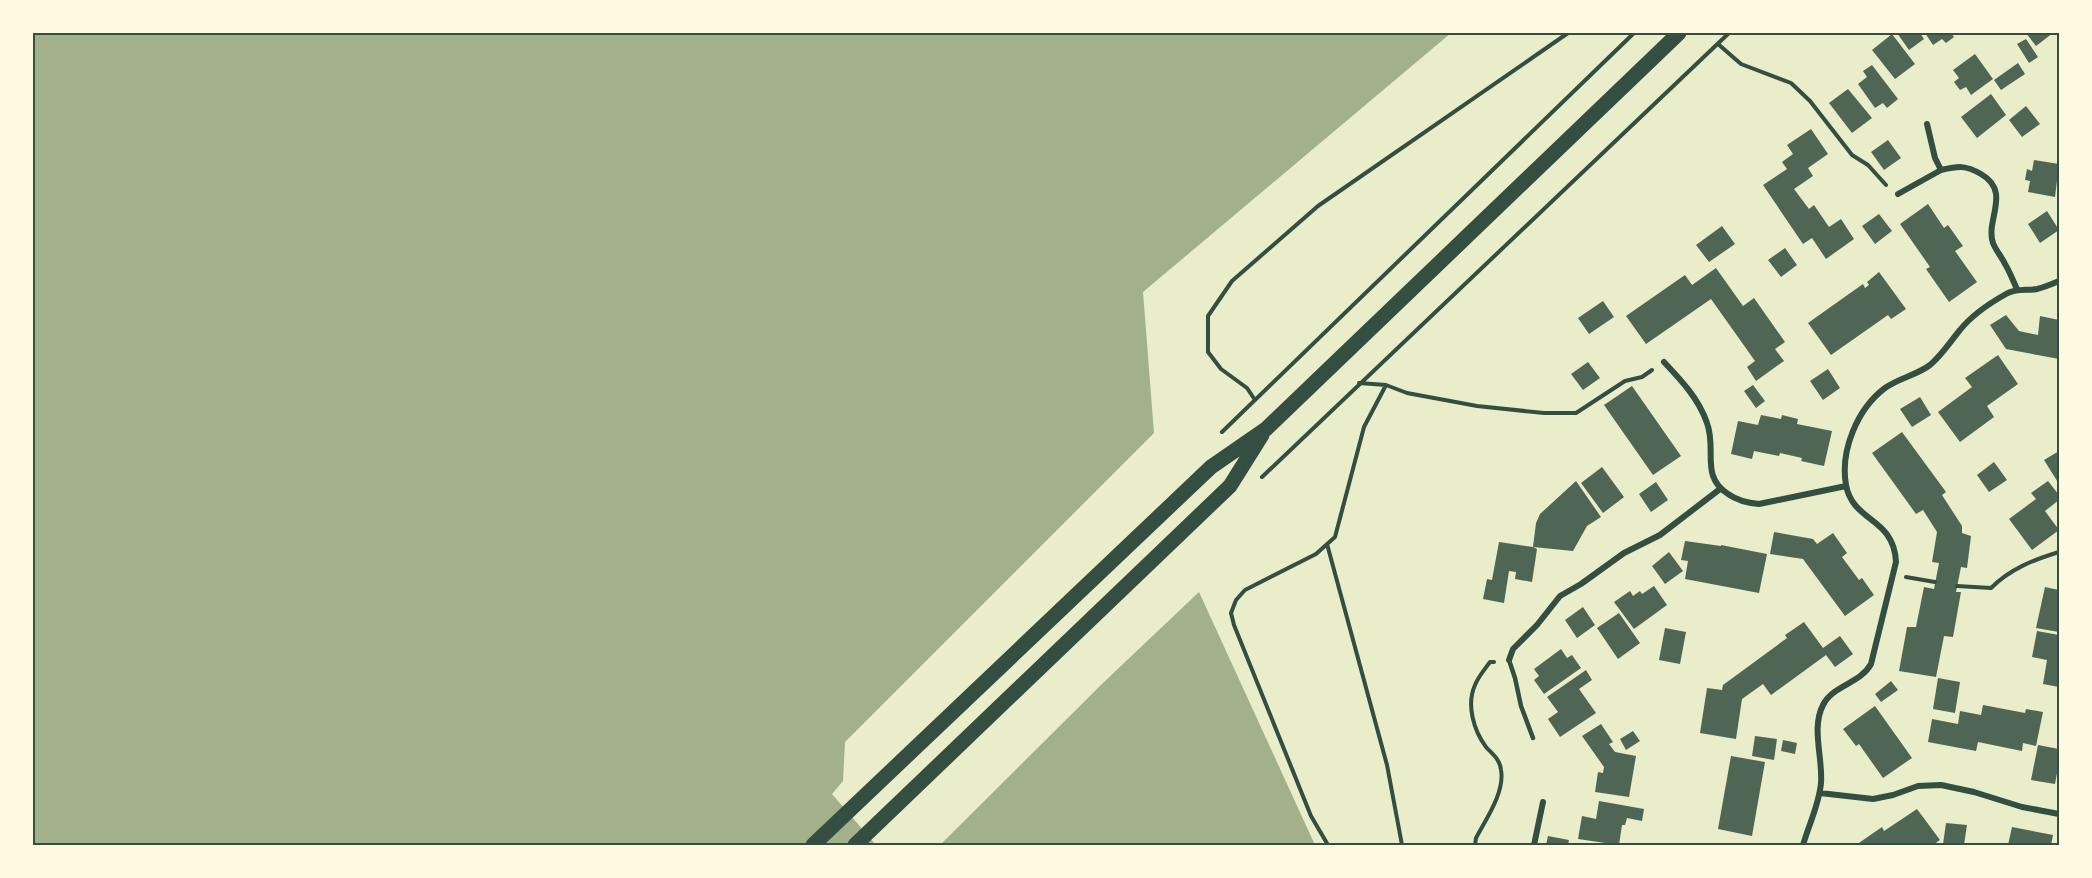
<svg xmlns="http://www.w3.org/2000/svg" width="2092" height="878" font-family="'Fira Sans Condensed',sans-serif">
<rect width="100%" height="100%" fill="#e9edc9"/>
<path fill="#a3b18a" d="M33 33H1451L1143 292 1154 433 845 742 843 781 832 794 876 845H33Z
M1199 592 1315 845H940L1104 682Z"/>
<path fill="#4f6655" d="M1897 33H1920L1924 39 1909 50Z
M1925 33H1951L1954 37 1946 43 1942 39 1933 45Z
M2026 33H2053L2036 46Z
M1892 34 1915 64 1895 79 1872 50Z
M2026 39 2038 57 2029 63 2017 44Z
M1975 54 1993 79 1971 95 1966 87 1960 90 1954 82 1959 78 1953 70Z
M2018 63 2025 74 2001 90 1994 80Z
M1872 65 1898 99 1887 108 1883 103 1875 108 1858 84 1867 77 1863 71Z
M1848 89 1872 118 1852 133 1829 103Z
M1991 94 2006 115 1977 138 1961 117Z
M2026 106 2040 124 2022 137 2009 120Z
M1811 129 1828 154 1808 168 1813 176 1794 189 1809 209 1814 205 1829 227 1841 219 1854 239 1826 259 1812 238 1803 244 1763 185 1787 169 1782 162 1793 154 1787 145Z
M1888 140 1901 158 1884 170 1871 152Z
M2034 160 2059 164 2055 197 2028 192 2030 181 2025 180 2027 169 2032 171Z
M1928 204 1944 228 1948 225 1963 246 1955 251 1977 282 1949 302 1926 269 1930 267 1900 224Z
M2047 211 2059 230 2040 243 2028 224Z
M1879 214 1892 231 1875 244 1862 226Z
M1722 226 1735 244 1709 262 1696 245Z
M1785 248 1797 265 1781 277 1768 260Z
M1716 268 1743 306 1754 298 1785 342 1775 349 1784 361 1756 381 1747 367 1755 361 1711 299 1646 344 1626 316 1685 275 1692 285Z
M1879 272 1906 309 1891 319 1888 315 1831 355 1808 323 1863 284 1865 288 1869 285 1867 282Z
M1603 301 1614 317 1589 334 1578 318Z
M2006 315 2019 331 2038 335 2040 316 2059 320V359L2006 349 1990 325Z
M1998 355 2018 384 1987 406 1994 417 1960 442 1938 412 1972 387 1965 378Z
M1588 362 1600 378 1583 390 1571 374Z
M1828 369 1840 388 1823 400 1810 381Z
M1753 385 1765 401 1756 408 1744 391Z
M1632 386 1681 456 1653 475 1604 405Z
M1920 397 1931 415 1912 427 1900 409Z
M1761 415 1781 419 1782 415 1798 419 1797 424 1832 431 1824 466 1801 461 1802 458 1780 453 1779 456 1754 451 1752 459 1731 454 1738 421 1758 425Z
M1902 432 1946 492 1942 495 1962 526V533L1971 536 1967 568 1961 567 1956 592H1961L1953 637 1944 636 1936 677 1899 671 1907 627H1916L1924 587 1934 589 1939 563 1932 562 1937 532 1923 510 1916 514 1872 453Z
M2059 451V484L2044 460Z
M1994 462 2007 480 1989 492 1977 475Z
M1602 467 1624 497 1603 513 1581 483Z
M1576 481 1601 517 1587 526 1573 551 1533 547 1537 549 1532 582 1515 579 1516 572 1509 571 1504 603 1483 599 1487 579 1492 580 1499 542 1533 547 1536 523 1540 514Z
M2048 481 2059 495V500L2045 511 2059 530 2032 550 2009 519 2036 499 2031 493Z
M1656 482 1668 500 1651 512 1639 494Z
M1774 532 1813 539 1817 544 1833 533 1847 553 1842 557 1859 580 1862 578 1874 595 1845 616 1803 559 1770 554Z
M1685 541 1721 546V545L1767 554 1759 593 1685 579 1688 561 1681 560Z
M1669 552 1683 571 1665 584 1652 566Z
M1654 586 1667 605 1634 629 1614 602 1630 591 1633 596 1640 591 1642 594Z
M2045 587 2059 590V632L2036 628Z
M1583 607 1595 625 1577 638 1565 620Z
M1619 613 1640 643 1618 659 1597 628Z
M1804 622 1823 648 1840 636 1853 654 1835 667 1826 655 1771 695 1763 684 1742 699 1736 739 1700 733 1707 688 1722 690 1723 685 1787 638 1785 635Z
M1665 628 1686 632 1680 664 1659 660Z
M2037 631 2059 635V687L2043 684 2047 660 2032 657Z
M1561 649 1567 658 1572 655 1581 668 1544 694 1534 680 1539 676 1534 669Z
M1586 670 1592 680 1579 689 1596 713 1560 737 1548 719 1558 712 1547 697Z
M1938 678 1960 682 1955 713 1933 709Z
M1891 681 1898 690 1881 702 1875 694Z
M1983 705 2025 713 2026 709 2043 712 2036 746 2023 743 2022 751 1978 742 1976 751 1928 742 1932 719 1958 724 1960 711 1981 715Z
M1875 706 1912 758 1883 778 1859 744 1856 746 1843 729Z
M1601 724 1613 742 1609 744 1615 752 1636 756 1629 797 1595 792 1598 772 1603 773 1604 767 1582 736Z
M1633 731 1640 741 1626 750 1620 739Z
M1755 736 1777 739 1774 760 1752 756Z
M1783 740 1797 743 1795 754 1781 751Z
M2038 745 2059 749V762L2055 784 2031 780Z
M1731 756 1765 762 1752 836 1718 829Z
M1599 801 1644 809 1642 821 1627 818 1625 825H1622L1619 845 1578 839 1582 816 1596 819Z
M1917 809 1940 840 1933 845H1856L1882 827 1884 831Z
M1946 823 1967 825 1964 845 1943 844Z
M2012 827 2053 835 2051 845H2008Z
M1548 836 1569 840 1568 845H1546Z"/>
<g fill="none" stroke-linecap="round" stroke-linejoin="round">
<path stroke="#344e41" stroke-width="4" d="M1718 44 1741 64 1791 83 1810 101 1852 155 1868 165 1886 185
M1359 383 1386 385 1407 393 1477 406 1544 413H1576L1625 381 1642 377 1652 370
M1255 400 1247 388 1221 369 1208 352V316L1232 281 1318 206 1568 33
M1222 432 1634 33
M1262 477 1729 33
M1327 544 1387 765 1402 845
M1906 577 1935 582
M1957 586 1991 588C2010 569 2033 560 2059 552
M1328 845 1311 816 1234 625 1231 613 1236 600 1245 590 1316 554 1335 537 1364 427 1386 385
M1475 845 1476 838C1486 819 1505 792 1501 770 1500 759 1492 754 1486 747 1474 731 1466 705 1475 685 1478 677 1485 669 1490 662H1494"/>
<path stroke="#344e41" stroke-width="4.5" d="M1509 660 1515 678 1521 706 1533 738"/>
<path stroke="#344e41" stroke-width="6" d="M1927 124 1935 158 1941 170C1959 166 1965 165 1981 174 2012 192 1985 220 1993 243 1996 251 2002 257 2005 264 2010 272 2013 281 2017 289
M1898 194 1941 170
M1664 362C1681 380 1699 399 1707 423 1717 450 1700 476 1728 494 1738 501 1747 503 1759 504L1846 486
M1509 660 1513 649 1537 625 1560 596 1581 584 1624 553 1660 535 1720 489
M1820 793 1873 799 1893 795 1918 786 1941 785 1974 792 2022 807 2059 814
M1534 845 1543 802
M1803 845C1809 824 1819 805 1821 783 1823 758 1811 728 1823 705 1833 685 1860 684 1871 664L1896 562C1894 517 1853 523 1846 485 1840 451 1857 409 1885 388 1899 378 1917 375 1930 365 1942 355 1950 342 1960 330 1971 316 1990 303 2006 294 2016 288 2027 291 2037 289 2045 287 2052 284 2059 281"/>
<path stroke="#344e41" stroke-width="15" d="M813 845 1211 467 1266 429 1679 33
M855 845 1230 486 1262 435"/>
</g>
<rect width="2092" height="878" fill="none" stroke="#fefae0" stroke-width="69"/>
<rect x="34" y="34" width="2024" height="810" fill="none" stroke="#344e41" stroke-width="2"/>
</svg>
